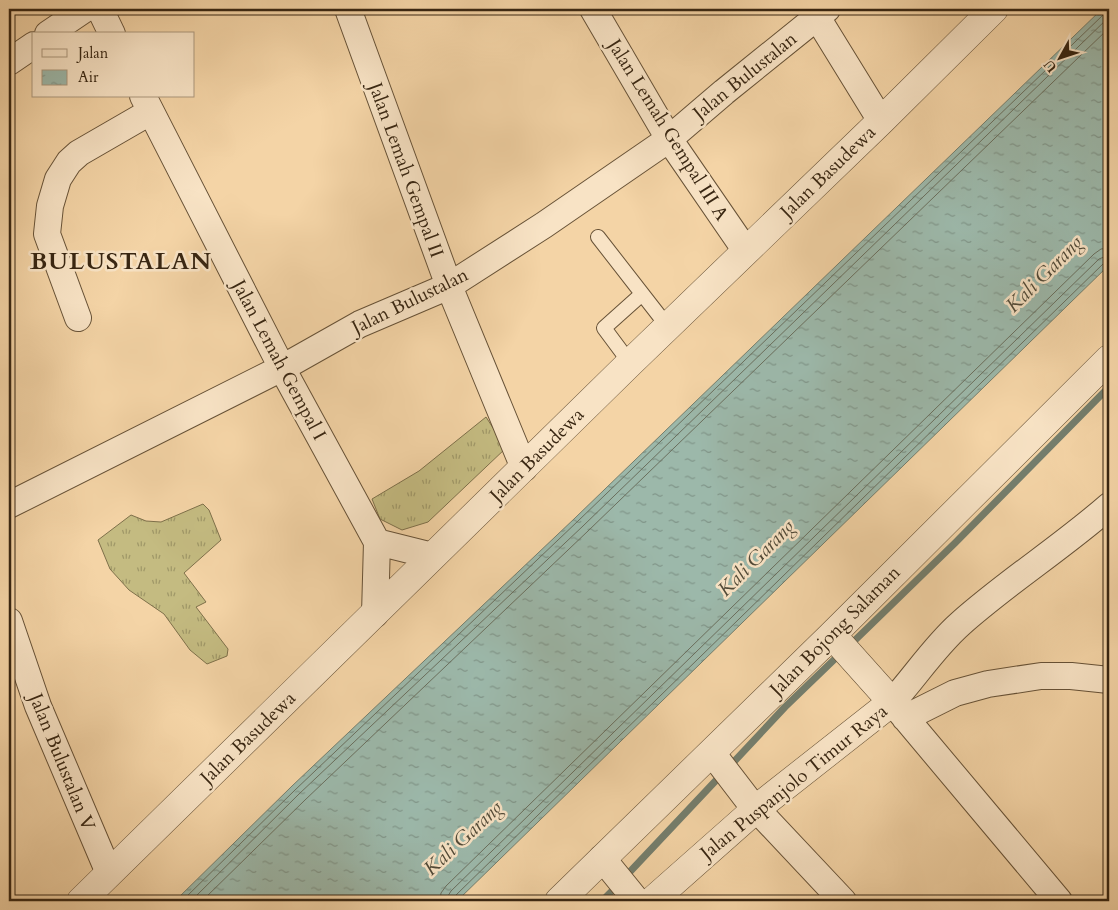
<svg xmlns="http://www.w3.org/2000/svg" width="1118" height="910" font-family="Cardo,serif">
<defs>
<pattern id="grass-tufts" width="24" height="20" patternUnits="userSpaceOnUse" patternTransform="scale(1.25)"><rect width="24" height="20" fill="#c4bb81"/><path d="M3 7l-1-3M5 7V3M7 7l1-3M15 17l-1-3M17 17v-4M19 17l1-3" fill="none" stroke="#a09868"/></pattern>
<pattern id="water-ripples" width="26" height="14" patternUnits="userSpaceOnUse" patternTransform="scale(1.25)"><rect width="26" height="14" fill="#9cb8aa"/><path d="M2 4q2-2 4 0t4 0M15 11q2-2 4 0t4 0" fill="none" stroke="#809589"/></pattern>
</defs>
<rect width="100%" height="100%" fill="#f4d4a6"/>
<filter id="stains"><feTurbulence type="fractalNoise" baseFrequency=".004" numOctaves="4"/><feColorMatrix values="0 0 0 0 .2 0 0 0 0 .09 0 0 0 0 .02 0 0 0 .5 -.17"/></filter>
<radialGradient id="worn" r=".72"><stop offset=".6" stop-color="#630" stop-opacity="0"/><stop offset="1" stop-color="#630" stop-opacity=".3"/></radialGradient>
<path fill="url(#grass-tufts)" stroke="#7e704a" d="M486 417 506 448 428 522 402 530 380 519 372 499 419 471Z
M203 504 209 510 221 540 184 573 206 602 196 607 228 649 227 656 207 664 190 650 164 614 129 590 110 569 98 540 131 515 146 521 161 522Z"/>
<path fill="url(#water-ripples)" stroke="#747e6d" d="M1102 9H1109V265L457 901H175L292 786 575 518Z"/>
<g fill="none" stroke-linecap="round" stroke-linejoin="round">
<path stroke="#6a6f5e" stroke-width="1" d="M182 901 295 790 578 521 1103 15 1105 9
M191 901 299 794 583 526 1109 17
M202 901 305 800 588 531 1109 28
M440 901 441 893 446 886 1094 254 1101 249 1109 248
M447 901 448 896 451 891 1099 259 1109 255
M454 901 456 895 1104 263 1109 262"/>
<path stroke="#747e6d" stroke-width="7" d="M849 646 955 543 1109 387
M730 766 785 707 841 653
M625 877 722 774
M602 901 618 885"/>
<g stroke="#675237" stroke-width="16">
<path id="service" d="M598 237 668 327
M630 363 604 328 642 294"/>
</g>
<g stroke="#675237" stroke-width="28">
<path id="minor" d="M100 9 112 34
M348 9 449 286 524 468
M593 9 669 139 746 251
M812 9 881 121
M48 34 85 9
M9 62 34 45
M143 96 282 368 377 542 375 614
M78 318 47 234 50 206 58 179 69 162 79 153 150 112
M9 505 282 368 360 324 449 286 544 225 669 139 724 92 827 9
M377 542 433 556
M9 621 38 706 109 873
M905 718 955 693 988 684 1041 676H1071L1109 680
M712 753 748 800 843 901
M602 858 637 901
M1059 901 892 702C915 677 934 647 960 624 1007 582 1061 548 1109 506"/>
</g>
<g stroke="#675237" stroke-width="29">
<path id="tertiary" d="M81 901 630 363 881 121 994 9
M559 901 832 635 1109 359
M652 901 756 809 892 702 832 635"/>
</g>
<use href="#service" stroke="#f8e3c5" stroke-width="14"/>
<use href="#minor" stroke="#f8e3c5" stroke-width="26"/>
<use href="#tertiary" stroke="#f8e3c5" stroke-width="28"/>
</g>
<g text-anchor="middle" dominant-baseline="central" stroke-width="5" stroke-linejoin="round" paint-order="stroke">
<g font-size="19" fill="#382612" stroke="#f8e3c5">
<text transform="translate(745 76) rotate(-39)">Jalan Bulustalan</text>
<text transform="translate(668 130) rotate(58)">Jalan Lemah Gempal III A</text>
<text transform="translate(406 170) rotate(70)">Jalan Lemah Gempal II</text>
<text transform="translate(828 172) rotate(-44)">Jalan Basudewa</text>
<text transform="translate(410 301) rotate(-26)">Jalan Bulustalan</text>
<text transform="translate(279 360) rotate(62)">Jalan Lemah Gempal I</text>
<text transform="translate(537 455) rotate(-45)">Jalan Basudewa</text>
<text transform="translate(835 631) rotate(-45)">Jalan Bojong Salaman</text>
<text transform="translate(248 738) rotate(-44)">Jalan Basudewa</text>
<text transform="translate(62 762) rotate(68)">Jalan Bulustalan V</text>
<text transform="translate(794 782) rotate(-39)">Jalan Puspanjolo Timur Raya</text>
</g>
<g font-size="20" font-style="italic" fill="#514a38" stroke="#f8e3c5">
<text transform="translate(1044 274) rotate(-45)">Kali Garang</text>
<text transform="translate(756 558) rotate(-45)">Kali Garang</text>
<text transform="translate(463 838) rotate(-43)">Kali Garang</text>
</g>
<g font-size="24" font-weight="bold" letter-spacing="1" fill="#382612" stroke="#f8e3c5">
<text x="121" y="261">BULUSTALAN</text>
</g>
</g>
<rect width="1118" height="910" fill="none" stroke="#f4d4a6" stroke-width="30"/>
<rect x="10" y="10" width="1098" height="890" fill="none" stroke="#382612" stroke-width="2.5"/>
<rect x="15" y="15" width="1088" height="880" fill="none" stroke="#382612"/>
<rect x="32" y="32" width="162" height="65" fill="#f8e3c5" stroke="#ab977d"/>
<rect x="42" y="49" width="25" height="8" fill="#f8e3c5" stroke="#ab977d"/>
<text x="78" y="58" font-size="15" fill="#382612">Jalan</text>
<rect x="42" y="70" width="25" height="15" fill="url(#water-ripples)" stroke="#ab977d"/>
<text x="78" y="82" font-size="15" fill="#382612">Air</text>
<g transform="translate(1060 58) rotate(230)" stroke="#f8e3c5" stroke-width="4" paint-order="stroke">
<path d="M0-4L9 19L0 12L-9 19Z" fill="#382612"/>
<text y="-8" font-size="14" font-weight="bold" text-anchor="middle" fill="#382612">U</text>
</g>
<rect width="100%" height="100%" filter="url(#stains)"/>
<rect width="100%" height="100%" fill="url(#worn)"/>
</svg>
